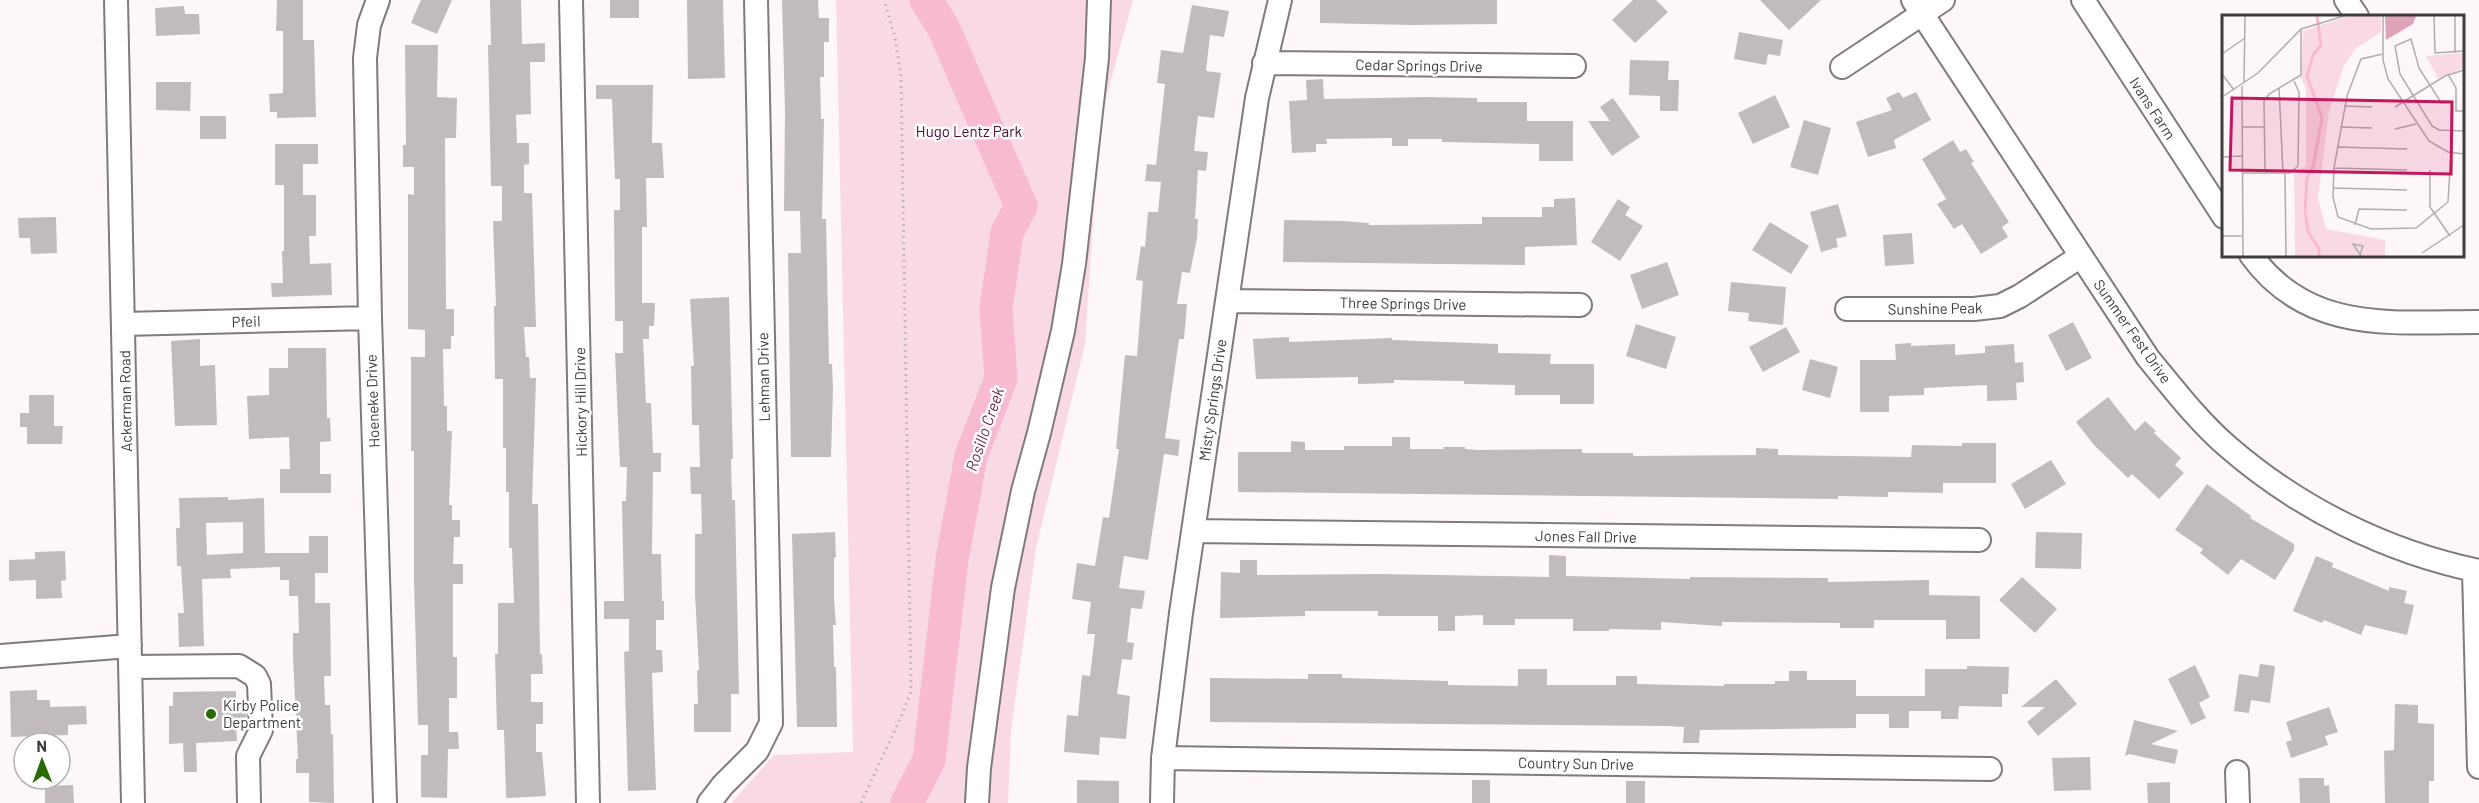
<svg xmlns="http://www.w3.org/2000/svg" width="2479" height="803" font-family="Barlow,sans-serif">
<rect width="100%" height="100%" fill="#fef7fa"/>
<path fill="#f9d9e4" d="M836 0H1133L1100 120 1085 344 1036 548 1011 731 1008 803H731L774 755 853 752Z"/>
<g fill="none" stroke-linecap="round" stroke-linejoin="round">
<path stroke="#f7bad0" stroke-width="33" d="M907 803 929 760 952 560 971 456 1001 378 996 308 1007 233 1021 206 943 27 926 0"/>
</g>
<path fill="#c2bbbd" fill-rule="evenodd" d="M277 0H303V40H314L316 117 277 118V112H270L269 94 283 93V31H276Z
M421 0H452L437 34 411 23Z
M490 0H521L522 44 545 43V62H530L531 114 516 115 517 143H529V164L524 165V193H532L536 327H524L526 357H529L530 378H536L532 504H538L540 654H542L543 674H531V702H543V724H536V752H542L546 796 506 798 504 730H497L495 654H498V603H514L512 548H509V492H506V448H503V379H495L494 306H496L493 221H502V186H491L488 45H491Z
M610 0H639V18H610Z
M687 0H723L725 78 688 79Z
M782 0H818L819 18H829V42H824V77H820L821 119H824L822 219H826L829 364H832L833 389 831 457H791L788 253H801L800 211H784L785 111Z
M1320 0H1497V24L1411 25 1320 23Z
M1633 0H1656L1668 12 1635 43 1612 20Z
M1760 0H1821L1789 30Z
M1192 5 1229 11 1224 37 1210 35 1206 71 1221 73 1214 118 1198 116 1194 151 1208 152 1206 171 1198 170 1195 219H1198L1197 238 1190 273 1182 272 1177 304H1187L1184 339H1179L1165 438 1180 440 1178 456 1164 454 1148 560 1124 556 1119 588 1145 591 1142 609 1131 608 1127 642 1134 643 1132 660 1122 659 1117 694 1130 696 1126 739 1100 737 1099 755 1064 752 1067 715 1078 716 1082 675 1090 676 1095 634H1087L1091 602 1072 599 1077 563 1095 566 1103 517 1109 518 1119 449H1116L1125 355 1137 356 1143 281 1136 280 1141 246 1145 247 1148 212H1158L1161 182 1145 181 1147 164 1156 165 1165 84 1157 83 1161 50 1183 53Z
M184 6 185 14H199L200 34 156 36 155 8Z
M1739 32 1783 40 1780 56 1768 54 1766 65 1734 59Z
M405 45H438L437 97 457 98 456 138H445L446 309H454V336H451V349H443L444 406H447V431H452L449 505H452V520H460V537H454L453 564H463V584H453V657H457V698H449V732H458L459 749H448L447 798 421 797V755H428V725H418L414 579V451H411V357H425V330L408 329V194L414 195V167H403V145H406Z
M1630 60 1669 61 1668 80H1679L1678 111H1660V96L1629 95Z
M1323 79 1324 99 1426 97 1477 98V102H1527V121H1573V161H1539V144L1442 142V139H1408V146H1392V138L1326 139 1327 144H1316V152L1292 153 1289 101 1307 100 1306 80Z
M156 82H191L190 111 156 110Z
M596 85H653L652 143H662L664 178H646L647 227H642V303H655L654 326H649V339H643L646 403H651L653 453H661V472H653L652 554H661L662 601H664V620H656V650H662L663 672 652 673 656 790 628 791 624 652 629 651V619H604V601H624L622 501H626L627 467H620L615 353H623V321H615L614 210H620V179H615L612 99H596Z
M1899 92 1903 98 1916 92 1931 120 1894 140 1896 148 1868 157 1856 122 1892 110 1886 98Z
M1775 95 1790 127 1753 144 1738 113Z
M1613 98 1640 137 1612 156 1588 121H1610L1600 107Z
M200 116H226V139H200Z
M1804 120 1831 128 1818 175 1790 167Z
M1953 140 1960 152 1966 149 1974 162 1971 163 2009 222 2002 227 2008 237 1981 254 1962 224 1954 229 1937 204 1946 199 1922 159Z
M275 144H318V164H303V195H316V236H309L310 264 331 263 332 295 272 297 271 283H283L282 251H284V185H275Z
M1575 198 1577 245 1525 247V265L1283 262 1284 220 1343 221 1369 223V225L1482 224V217H1542V207H1554V199Z
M1618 199 1630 207 1625 215 1643 226 1620 261 1591 242Z
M1838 204 1847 236 1836 239 1838 247 1821 252 1810 212Z
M56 217 57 253 31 254 30 238H19L18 218Z
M1770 222 1809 246 1791 274 1752 250Z
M1912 233 1914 264 1885 266 1883 235Z
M1667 262 1679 295 1642 309 1630 275Z
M1731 282 1786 287 1783 325 1748 321 1749 313 1728 311Z
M729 297 733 459H731L732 500H735L739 694H731V732H694V704H698L697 671 699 670 695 594V534H702L701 494H691L690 467H700L699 425H692L691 366H694L690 299Z
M2073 322 2092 358 2066 371 2048 335Z
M1636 324 1676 337 1666 369 1626 356Z
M1786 327 1800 352 1763 372 1749 347Z
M1289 337V342L1392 338V340L1498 344V353L1551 354 1550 364H1594V404H1560V395H1515V385L1464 384V381L1394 380V383L1358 384V377L1256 379 1253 339Z
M200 339V366L215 365 217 425 175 426 171 341Z
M1911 343V346L1955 344V355L1985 353V346L2014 344 2015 363 2023 362 2024 382 2016 383 2017 400 1987 401V385L1924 388V395L1889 396V412H1860V360H1896L1895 344Z
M288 348H326L327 418H330L331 441 320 442V474H331V493H280V469H290L289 437 249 439 247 396 269 395V368H288Z
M1810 359 1838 367 1830 398 1802 390Z
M29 395H54V426H63L62 444H27V427H20V413H29Z
M2108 397 2135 431 2145 421 2156 431 2154 433 2181 458 2175 465 2184 473 2159 499 2132 474 2128 478 2094 445 2076 422Z
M1392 437H1410V449H1444L1443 447H1465V449L1477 450 1582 449V453H1633V456L1756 455V448L1778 449V455L1911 457 1912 445 1962 446V443H1996V483H1943V493L1888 492V497L1838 496V499L1238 492V452H1291V441L1305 442V450H1344V446H1392Z
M2051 460 2066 484 2025 509 2011 484Z
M2207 484 2251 516 2250 518 2294 544V550L2275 580 2241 559 2228 575 2200 553 2203 549 2175 530Z
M228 497V500L264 498 265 553H309V536H328V573H315V603H330L331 676H324L325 705H330L331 734H333L334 803 309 802V773H296V759H298L293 657V633H299L298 596H289V580H280V567L230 569 231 578 202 579 204 646 179 647 178 613H184L181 566H177L176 528H180L179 498ZM243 522V553L207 555 206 523Z
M835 532 836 557 834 558V599L836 625H833L834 667H836L837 727H797L792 534Z
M2036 532 2082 533 2081 569 2035 568Z
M65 551 66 580 61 581 62 598 36 599V580L9 581V560L35 559V552Z
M1549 555 1566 556V576L1690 579V577L1828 578V582L1929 580V595L1980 596V639H1946V620H1874V628H1840V623L1722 622V626L1661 622V630L1609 629V631H1573V619H1515V625H1483V615L1455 616V631H1438V616H1378V611H1305V616L1220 618 1221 572 1240 573V560H1257V575L1378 574 1549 577Z
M2316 556 2333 563 2332 567 2389 591V587L2407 591 2404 603 2414 605 2407 635 2365 625 2361 635 2324 620 2322 623 2293 611Z
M2022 577 2057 609 2035 633 1999 600Z
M2260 664 2275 666 2270 703 2251 700 2249 713 2234 711 2239 674 2258 677Z
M2195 665 2210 697 2199 703 2206 718 2191 725 2168 679Z
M1967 666 2009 667 2008 694H2002V707L1959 706 1958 719H1941V711H1909V728H1889V714H1856V728L1700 730 1699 743H1683L1684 727 1667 726 1210 722V678L1308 679V674H1342V678L1448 681V685L1518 686V669H1547V685H1616V676H1637V684L1724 686V684H1775V681H1789V671H1807V680H1856V696H1925V669H1967Z
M2056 679 2077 704 2038 736 2027 722 2045 707H2021Z
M37 690V700H50V707L86 706 87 724 68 725V735L11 737 10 691Z
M236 691V701H246L247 722H236L237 741 196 743 197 772H184L183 743 169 744V706H173V692Z
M2395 704 2418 705V723L2434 724V781H2429V803H2385L2384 751 2394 750Z
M2329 707 2338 732 2325 736 2328 745 2291 758 2286 742 2292 740 2286 722Z
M2134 720 2178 731 2151 744 2178 750 2175 764 2129 754 2125 756Z
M2090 757 2091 790 2054 791 2052 758Z
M2299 778H2324V786L2329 785 2330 803H2300Z
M1077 780 1119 781V803H1077Z
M1472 780H1490V803H1472Z
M1626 781H1645V803H1626Z
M2170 782V803H2148L2147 783Z
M73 785 74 803H45V786Z"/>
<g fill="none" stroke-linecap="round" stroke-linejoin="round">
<g stroke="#807a7c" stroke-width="26">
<path id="minor" d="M116 0 133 803
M378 0 369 25 365 58 370 318 385 803
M571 0 588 803
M1913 0 2148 358C2173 388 2197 420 2227 446 2298 508 2387 552 2479 571
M2083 0 2224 217
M2346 0 2357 16
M1264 63 1574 66
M1842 67 1943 0
M2251 255C2308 334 2393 322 2479 322
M1227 301 1580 305
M1847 309H1974L2000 306 2020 296 2081 256
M123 324 370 318
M1193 531 1979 540
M2474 570 2479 767
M0 656 130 646
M131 667 239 666 255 676 259 684 261 730 248 756 249 803
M1163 758 1990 769
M2237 772 2238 803
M709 803 723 785 757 751 771 723 756 0
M977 803 979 768 1003 588 1023 491 1039 433 1063 331 1074 264 1097 58 1099 0
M1162 803 1163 758 1181 613 1227 301 1257 98 1280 0"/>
</g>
<path stroke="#b5b0b2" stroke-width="3" stroke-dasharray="1.5 4.5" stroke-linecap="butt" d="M861 803 901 717 911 692 901 77 895 37 884 0"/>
<use href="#minor" stroke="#fff" stroke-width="22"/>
</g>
<circle fill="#296c02" stroke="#fff" stroke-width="2" cx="211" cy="714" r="6"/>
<g text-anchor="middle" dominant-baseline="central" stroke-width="5" stroke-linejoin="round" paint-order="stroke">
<g font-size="15" fill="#3e3c3c" stroke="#fff">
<text transform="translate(1419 65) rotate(1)">Cedar Springs Drive</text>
<text transform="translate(2153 108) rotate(57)">Ivans Farm</text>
<text transform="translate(1403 303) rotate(1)">Three Springs Drive</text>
<text transform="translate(1935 308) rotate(-1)">Sunshine Peak</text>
<text transform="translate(246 321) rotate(-2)">Pfeil</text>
<text transform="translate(2133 331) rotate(55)">Summer Fest Drive</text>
<text transform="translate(763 377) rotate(-91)">Lehman Drive</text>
<text transform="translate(1212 400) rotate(-82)">Misty Springs Drive</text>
<text transform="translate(125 401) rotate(-91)">Ackerman Road</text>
<text transform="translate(372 401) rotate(-92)">Hoeneke Drive</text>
<text transform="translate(580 402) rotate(-91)">Hickory Hill Drive</text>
<text transform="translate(1586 536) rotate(1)">Jones Fall Drive</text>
<text transform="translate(1576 763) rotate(1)">Country Sun Drive</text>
</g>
<g font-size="15" fill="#4e072c" stroke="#fff">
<text x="969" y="131">Hugo Lentz Park</text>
</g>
<g font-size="15" fill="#3e3c3c" stroke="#fff" text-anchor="start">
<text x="223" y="705">Kirby Police<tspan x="223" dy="17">Department</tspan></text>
</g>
<g font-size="16" font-style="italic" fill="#6c2746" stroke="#fff">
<text transform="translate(984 429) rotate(-71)">Rosillo Creek</text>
</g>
</g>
<g transform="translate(2222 15)">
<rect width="242" height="242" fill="#fef7fa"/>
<path d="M127 1H159V17L133 34 122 51 107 96 96 183 104 214 163 225V241H73L72 157 84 151V73L79 63 81 16ZM241 38V53L216 63 204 41Z" fill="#f9d9e4"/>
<path d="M163 1H194L191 9 164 25Z" fill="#dfa4ba"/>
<path fill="none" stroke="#f7bad0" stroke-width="3" d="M95 1 99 30 91 40 85 61 100 103 91 152 85 163 83 195 86 217 97 234V241"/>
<path fill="none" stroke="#b1acae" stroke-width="1.5" d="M161 1V45L166 64 207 126 226 137 242 139M212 1 213 38 242 36M233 1V38M0 39 23 23M161 39 139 44 125 81 112 153 111 182 116 202 149 214 194 213 226 187 229 138M0 59 12 75M226 59 234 73V96H242M22 68 23 1M20 71 21 241M57 73 61 158M0 82 36 58 79 14 122 1M220 89 197 53 189 24 173 31 178 59 210 111 217 115 242 116M122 91 150 92M173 92 223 61 242 55M20 112H42M118 112 150 113M173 114 194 109M115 132 185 134M0 142 20 141M112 153 185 155M208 155V192L228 221M20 158H68L76 151 77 77 72 66M43 158 42 86 47 79 79 60V14M63 158 64 241M111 173 185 175M133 210 137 194 185 195M0 221H20M200 238 242 210M138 240 141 231 131 229 139 241"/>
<path fill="#c2185b" fill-opacity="0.15" stroke="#c2185b" stroke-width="3" d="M10 83 230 87 229 159 8 155Z"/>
<rect width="242" height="242" fill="none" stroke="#3e3c3c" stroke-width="3"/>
</g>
<g transform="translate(42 761) rotate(359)"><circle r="28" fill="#ffffff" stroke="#b2b1b1" stroke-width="1.5"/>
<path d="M0-4.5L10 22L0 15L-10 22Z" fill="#296c02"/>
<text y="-9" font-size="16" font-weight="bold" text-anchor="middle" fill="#3e3c3c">N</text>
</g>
</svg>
